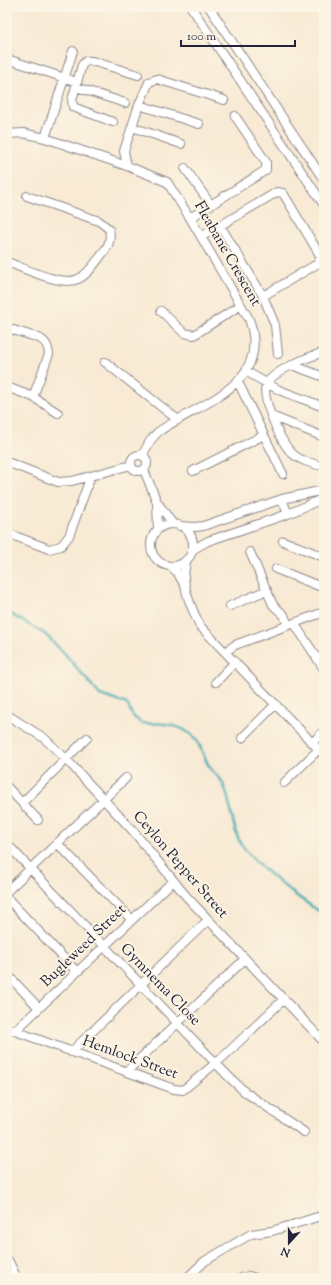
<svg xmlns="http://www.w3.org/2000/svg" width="331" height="1285" font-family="'Sorts Mill Goudy',serif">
<rect width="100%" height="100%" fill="#fcf5e5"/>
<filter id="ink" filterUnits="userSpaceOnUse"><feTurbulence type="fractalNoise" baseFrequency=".025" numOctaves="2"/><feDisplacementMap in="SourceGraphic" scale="8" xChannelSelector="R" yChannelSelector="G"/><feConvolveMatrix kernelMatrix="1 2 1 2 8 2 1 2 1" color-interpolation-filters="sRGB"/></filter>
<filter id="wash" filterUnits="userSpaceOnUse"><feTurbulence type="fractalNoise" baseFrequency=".012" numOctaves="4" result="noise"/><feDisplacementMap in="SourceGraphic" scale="16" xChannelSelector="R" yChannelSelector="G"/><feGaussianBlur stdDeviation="0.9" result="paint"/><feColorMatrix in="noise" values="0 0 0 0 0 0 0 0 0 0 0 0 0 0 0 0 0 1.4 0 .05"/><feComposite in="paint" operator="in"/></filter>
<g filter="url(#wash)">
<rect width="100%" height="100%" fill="#f8ead4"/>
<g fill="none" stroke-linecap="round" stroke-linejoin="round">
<path stroke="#39aab4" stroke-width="2.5" d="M7 612 45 634 65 654 100 695 127 704 133 716 141 723C161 723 180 723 195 738 199 742 206 762 210 768 213 773 219 776 222 782 231 798 231 823 239 840 250 863 302 901 324 914"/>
</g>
</g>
<g filter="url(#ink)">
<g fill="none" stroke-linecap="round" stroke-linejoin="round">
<g stroke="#8d8688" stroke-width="10">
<path id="minor" d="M191 7 324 205
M209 7 324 180
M7 59 77 82
M76 87 125 103
M139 105 199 124
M113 122 73 107 72 100 82 65 86 61H92L138 75
M132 127 181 144
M7 134 23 133 45 138 127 166 167 182 190 218 249 319C273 386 200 402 158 432L150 441 142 456
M45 138 73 51
M127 166 124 151 139 105 149 82 157 79 224 100
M185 168 211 205
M190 218 266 170V162L235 116
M221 227 263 296 275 325 278 354
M201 237 277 192 283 193 321 257 317 264 263 296
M7 262C24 268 62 287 78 279 87 275 94 265 100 257 107 248 112 242 109 229L99 221 27 196
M161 311 184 333 194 335 241 305
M7 328 39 338C46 342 48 346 49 354L33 397
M324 353C311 355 271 372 266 385 261 399 282 445 293 454 299 460 315 465 324 466
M105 362 178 420
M292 365 324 377
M247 372 279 390 324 407
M238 382 283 474
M7 387 33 397 58 413
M271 416 324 437
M131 463a8 8 0 1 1 16 0a8 8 0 1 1-16 0Z
M7 462 58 482 72 481 131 465
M144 470 157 502 173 524
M193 471 264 435
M282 499 288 514
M157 502 158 529
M151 545a21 21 0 1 1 42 0a21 21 0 1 1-42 0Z
M180 526 195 527 203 526 282 499 324 490
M7 533 49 549 61 546 69 536 91 476
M283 541 324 557
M192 550 208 541 288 514 324 498
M250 552 273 605 284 615 288 625
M186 560C186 566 184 571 184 577 185 594 193 611 200 626L324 755
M170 566 177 572 184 584
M276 569 324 588
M230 606 267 590
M294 623 324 669
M225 652 235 645 324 612
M216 682 235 662
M7 715 44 738 66 759 134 832 186 896 324 1042
M242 738 276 704
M313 742 324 731
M284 783 319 749
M7 787 38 820
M22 803 87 738
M57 843 132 920
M7 844 227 1075 245 1092 304 1132
M7 891 126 778
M7 898 77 972
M7 974 39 1008
M7 1028 174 1089 183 1090 222 1058 284 999
M15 1031 173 881
M71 1052 208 920
M126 1072 245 959
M187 1278 205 1261 251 1234 272 1231 324 1215
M241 1278 249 1276 256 1278"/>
</g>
<g stroke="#8d8688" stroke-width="13">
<path id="tertiary" d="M7 1261 15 1278"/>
</g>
<use href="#minor" stroke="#fff" stroke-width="8"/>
<use href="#tertiary" stroke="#fff" stroke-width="11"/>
</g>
</g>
<g text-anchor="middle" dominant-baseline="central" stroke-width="4" stroke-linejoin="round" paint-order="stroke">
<g font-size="15" fill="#22223b" stroke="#fcf5e5">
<text transform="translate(227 254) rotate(60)">Fleabane Crescent</text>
<text transform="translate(180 865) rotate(49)">Ceylon Pepper Street</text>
<text transform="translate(84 946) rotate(-44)">Bugleweed Street</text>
<text transform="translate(160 985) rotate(46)">Gymnema Close</text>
<text transform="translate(130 1058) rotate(20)">Hemlock Street</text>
</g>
</g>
<rect width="331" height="1285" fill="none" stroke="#fcf5e5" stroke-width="24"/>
<g transform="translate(289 1243) rotate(201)" stroke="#fcf5e5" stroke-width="3" paint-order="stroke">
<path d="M0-3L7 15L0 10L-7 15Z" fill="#22223b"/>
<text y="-6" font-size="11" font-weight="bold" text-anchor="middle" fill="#22223b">N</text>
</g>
<path d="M181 40v6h114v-6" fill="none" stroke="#22223b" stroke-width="2"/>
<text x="187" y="40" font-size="12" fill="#22223b" stroke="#fcf5e5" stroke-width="3" paint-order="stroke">100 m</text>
</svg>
